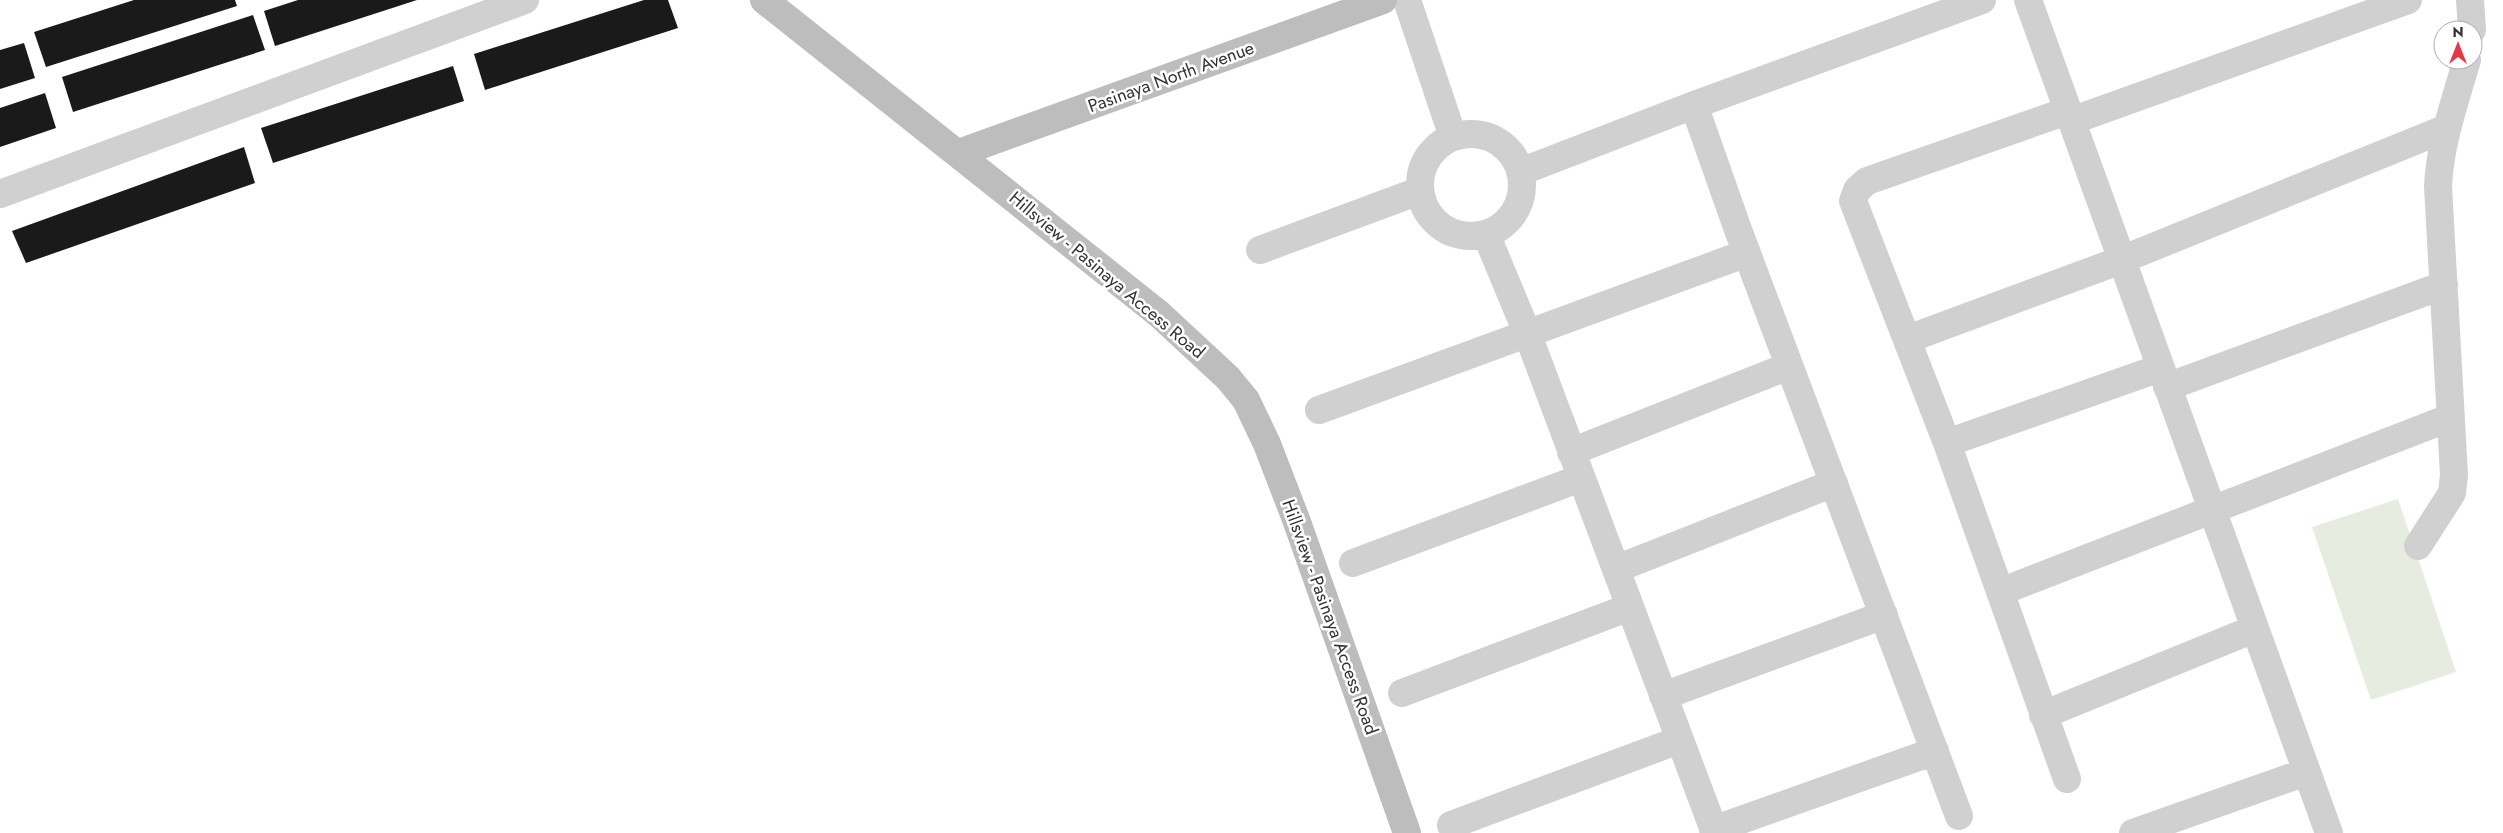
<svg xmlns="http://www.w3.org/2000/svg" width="2503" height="833" font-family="Jost,sans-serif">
<rect width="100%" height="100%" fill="#fff"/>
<path fill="#e6ecdf" d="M2398 499 2456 672 2371 700 2312 527Z"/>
<path fill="#1a1a1a" d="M134 0H235L237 6 46 67 34 32Z
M298 0H417L275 46 264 11Z
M644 0H668L678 28 485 90 474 54Z
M253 15 265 50 73 112 62 77Z
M24 43 35 78 0 89V50Z
M453 66 464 101 273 163 261 128Z
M45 93 56 128 0 147V108Z
M244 147 255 183 26 263 12 231Z"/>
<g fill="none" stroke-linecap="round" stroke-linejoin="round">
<path stroke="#d0d0d0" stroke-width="28" d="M1407 0 1453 137
M2028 0 2329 833
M2470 0 2472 30
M1694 105 1737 227 1959 816
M2071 121 2408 0
M1420 185a51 51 0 1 1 102 0a51 51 0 1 1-102 0Z
M1520 172 1694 105 1982 0
M0 194 525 0
M1486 234 1528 335 1715 833
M1260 250 1419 191
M1908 339 2121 260 2447 128
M2167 387 2444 285
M1319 410 1747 253
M1947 443 2160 368
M1571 452 1789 366
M2418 546 2452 493 2454 475 2438 186C2440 143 2455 101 2467 60
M1353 563 1581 478
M1616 569 1834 483
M2000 592 2449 418
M1402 693 1630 607
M1663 696 1884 615
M2043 715 2254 629
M2067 779 1947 443 1853 201 1857 190 1867 181 2067 111
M1451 825 1679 740
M1713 830 1935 751
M2133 833 2306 772"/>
<path stroke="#bdbdbd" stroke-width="28" d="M764 0 1159 314 1228 378 1246 400 1267 444 1297 522 1407 833
M959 153 1383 0"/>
</g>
<g text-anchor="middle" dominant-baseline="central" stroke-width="5" stroke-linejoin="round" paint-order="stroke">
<g font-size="18" fill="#333" stroke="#fff">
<text transform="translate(1171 77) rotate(-20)">Pasinaya North Avenue</text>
<text transform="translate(1107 275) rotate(40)">Hillsview - Pasinaya Access Road</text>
<text transform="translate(1330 617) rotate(70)">Hillsview - Pasinaya Access Road</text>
</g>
</g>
<g transform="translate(2458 45)"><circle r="24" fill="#ffffff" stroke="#adadad"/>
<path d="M0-4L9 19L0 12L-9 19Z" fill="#e63946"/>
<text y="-8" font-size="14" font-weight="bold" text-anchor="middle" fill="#333333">N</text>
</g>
</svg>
